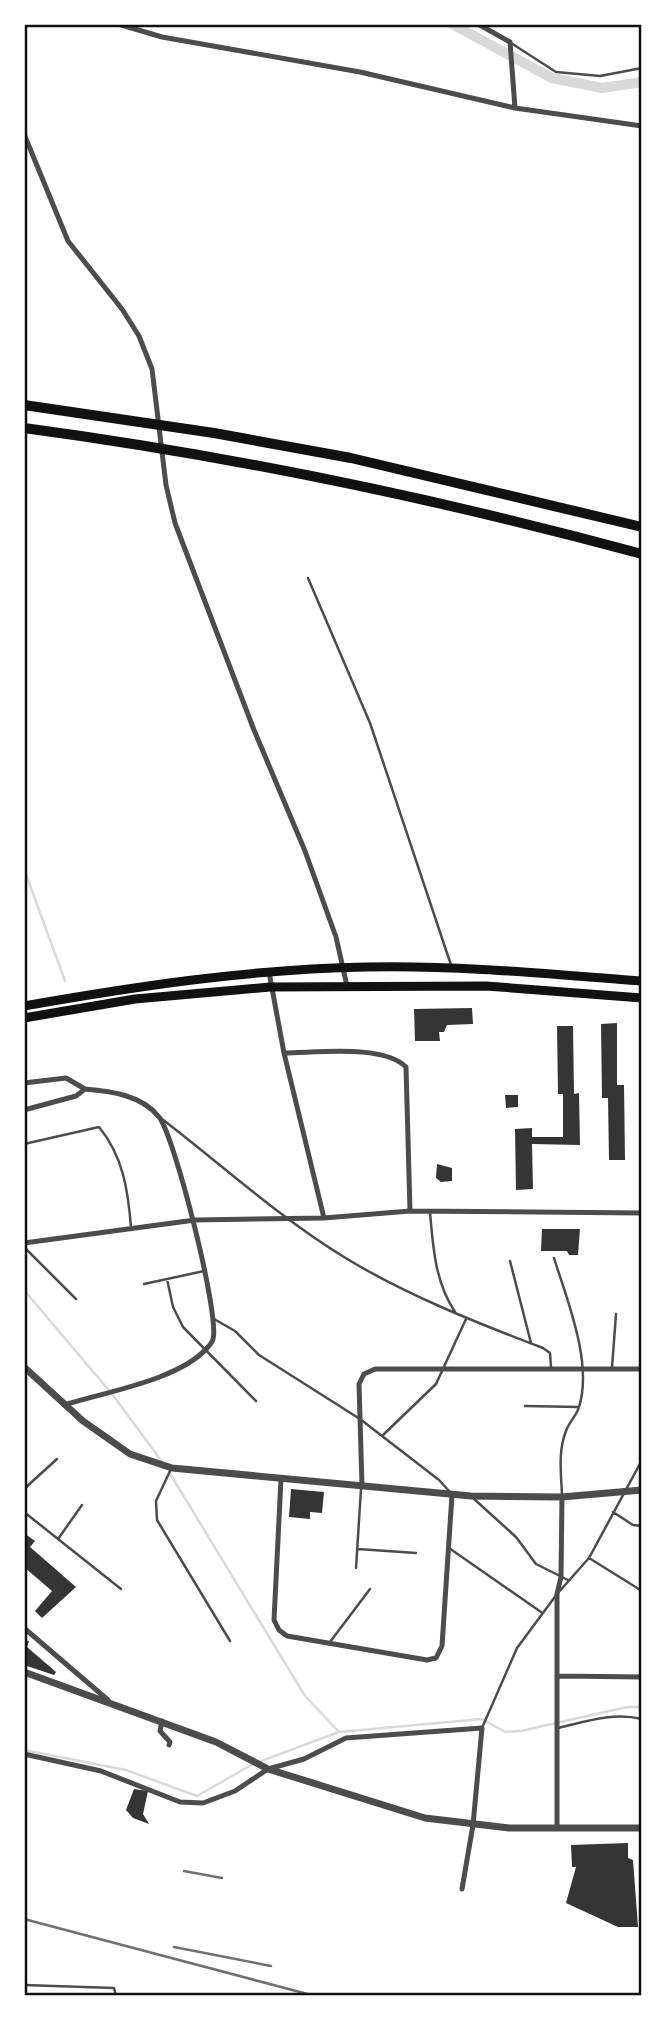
<svg xmlns="http://www.w3.org/2000/svg" width="666" height="2020" font-family="'Public Sans',sans-serif">
<rect width="100%" height="100%" fill="#fff"/>
<g fill="none" stroke-linecap="round" stroke-linejoin="round">
<path stroke="#d9d9d9" stroke-width="2.5" d="M24 869 65 981
M24 1290 112 1394 163 1463
M169 1472 305 1696 339 1732
M24 1750 126 1770 197 1796 253 1764 339 1732 482 1719 505 1732 521 1731 627 1707H642"/>
<path stroke="#d9d9d9" stroke-width="10" d="M452 24 552 78 602 88 642 82"/>
</g>
<path fill="#353535" d="M472 1008 473 1024 447 1025 444 1032H439L440 1041H415L414 1009Z
M617 1023V1085H624L625 1160H609L608 1098H602L601 1024Z
M557 1026H573L574 1094 579 1093 580 1145 532 1144 533 1189 516 1190 515 1129 532 1128V1137H563V1094H558Z
M505 1095H518V1107L506 1108Z
M437 1164 452 1168V1181L441 1182 436 1178Z
M542 1229H580L578 1255H569L567 1251H541Z
M291 1489 324 1492 322 1513 310 1512V1519L289 1517Z
M24 1533 35 1541 30 1547 76 1587 42 1618 35 1611 52 1591 24 1567Z
M24 1640 29 1641 27 1647 56 1672 54 1675 24 1665Z
M134 1789 148 1791 143 1814 149 1824 133 1818 126 1810Z
M628 1843V1858L633 1860 638 1927H618L566 1903 576 1867H572L571 1845Z"/>
<g fill="none" stroke-linecap="round" stroke-linejoin="round">
<path stroke="#4c4c4c" stroke-width="2.5" d="M511 43 556 72 600 76 642 68
M308 578 370 723 451 965
M162 1119C222 1165 280 1218 344 1257 404 1294 477 1323 543 1348L550 1353 551 1367
M24 1144 99 1127C123 1156 128 1190 131 1227
M430 1212C433 1247 435 1282 455 1312
M24 1247 76 1299
M554 1258C567 1300 593 1363 579 1407 577 1415 569 1422 566 1431 558 1451 561 1473 562 1495
M510 1261 531 1343
M167 1279 173 1307 183 1327 256 1401
M144 1284 204 1271
M214 1319 235 1331 259 1355 360 1419 439 1480 450 1492
M612 1368 616 1314
M525 1406 579 1407
M382 1436 436 1384 466 1319
M170 1471 156 1501 157 1520 230 1641
M24 1489 57 1459
M473 1498 516 1537 536 1564 568 1580
M24 1512 121 1589
M613 1512 633 1525 642 1526
M58 1539 82 1505
M449 1548 541 1612
M358 1549 416 1553
M589 1558 642 1591
M356 1568 361 1489
M330 1642 370 1589
M482 1728 517 1648 557 1594 589 1558 642 1460
M558 1728C587 1721 613 1712 642 1719
M24 1985 114 1988 116 1996"/>
<path stroke="#4c4c4c" stroke-width="5" d="M118 24 162 37 360 72 515 108 642 126
M478 24 510 42 515 108
M24 134 68 241 122 309 139 336 152 369 166 485 175 523 254 730 305 851 336 937 347 986
M269 972 284 1053 324 1218
M284 1053C316 1053 383 1044 406 1067L410 1211
M24 1083 66 1078 85 1089
M24 1110 76 1096 85 1089C110 1091 142 1095 159 1117 175 1137 220 1316 213 1339 212 1343 210 1345 207 1348 179 1380 105 1392 64 1405
M24 1243 195 1220 324 1218 410 1211 642 1213
M281 1479 274 1620 279 1630 287 1636 427 1660 436 1658 442 1646 452 1495
M362 1486 359 1384 364 1374 375 1369H642
M24 1628 108 1700
M559 1676 642 1677
M162 1721 160 1731 170 1742 169 1745
M24 1754 101 1771 180 1802 203 1803 235 1791 268 1769 304 1759 346 1738 482 1728 473 1825 462 1889
M557 1828V1594L561 1577 562 1497"/>
<path stroke="#4c4c4c" stroke-width="7" d="M24 1367 83 1421 130 1454 172 1468 471 1496 562 1497 642 1490
M24 1672 216 1742 268 1769 425 1818 509 1828H642"/>
<path stroke="#111" stroke-width="9" d="M24 1006C138 986 251 969 366 967 458 965 550 974 642 981
M24 1018 135 999 270 987 486 986 642 998"/>
<path stroke="#111" stroke-width="10" d="M24 405 214 433 351 458 642 527
M24 428C233 456 439 499 642 554"/>
<path stroke="#707070" stroke-width="2.5" d="M184 1871 222 1878
M24 1919 315 1996
M174 1947 271 1966"/>
</g>
<rect width="666" height="2020" fill="none" stroke="#ffffff" stroke-width="52"/>
<rect x="26" y="26" width="614" height="1968" fill="none" stroke="#111" stroke-width="2.5"/>
</svg>
